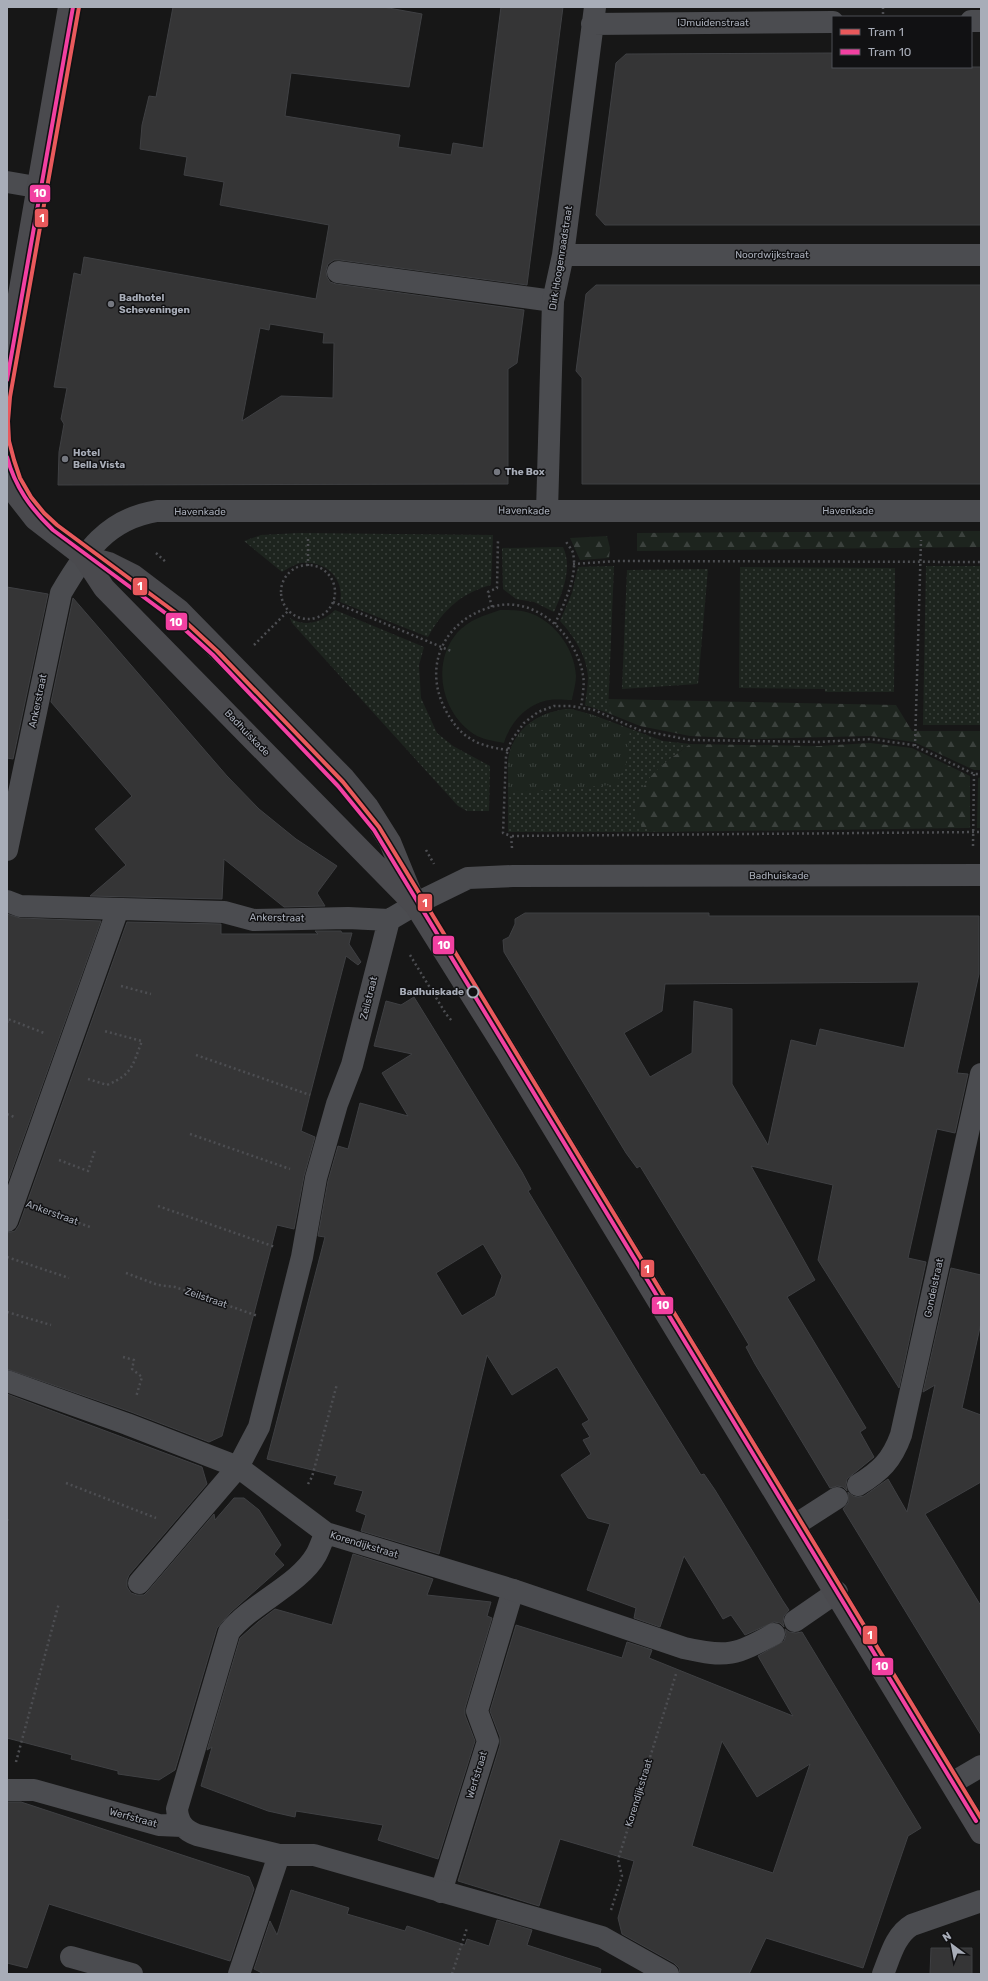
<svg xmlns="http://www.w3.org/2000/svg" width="988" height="1981" font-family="Rubik,sans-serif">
<defs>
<pattern id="grass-dots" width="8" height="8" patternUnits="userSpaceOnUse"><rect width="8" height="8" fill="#1d241e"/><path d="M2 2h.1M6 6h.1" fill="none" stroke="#3b413d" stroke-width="1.8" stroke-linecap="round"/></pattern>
<pattern id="forest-firs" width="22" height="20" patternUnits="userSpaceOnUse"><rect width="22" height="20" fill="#1d241e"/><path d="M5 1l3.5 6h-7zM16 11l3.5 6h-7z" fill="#3b413d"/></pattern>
<pattern id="park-tufts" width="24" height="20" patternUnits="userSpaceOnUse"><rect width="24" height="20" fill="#1d241e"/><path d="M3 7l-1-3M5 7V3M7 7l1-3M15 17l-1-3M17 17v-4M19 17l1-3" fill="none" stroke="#3b413d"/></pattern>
</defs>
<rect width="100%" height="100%" fill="#171717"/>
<path fill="url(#grass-dots)" d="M299 533 493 535 491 585C461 593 443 610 428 637L340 602C345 579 326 560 301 563 295 564 287 569 282 572L244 541 261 535Z
M563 547C573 568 562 593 554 612L534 602 516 599 503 589 502 548Z
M614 566 608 713 585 705C586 696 588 686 588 677 587 656 573 635 560 621L572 593 578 567Z
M926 566H981V725H923Z
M740 567 895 568 894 692H825V689L739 688Z
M708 569 698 684 622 689 627 570Z
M335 610 424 647 419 665 421 698 437 733 453 746 490 766 489 811H467L458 806 292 623 290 618C305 628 323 622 335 610Z
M571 709 593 715 663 741 690 744 662 765 642 827 654 832H508C508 814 508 797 508 779 508 771 507 762 509 755 516 726 543 710 571 709Z"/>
<path fill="url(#forest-firs)" d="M925 531H981V547L637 551V533Z
M607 536 610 548 609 558 580 560 570 538Z
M608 699 896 705 912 731H981V770H974L914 742 870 736 754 739 690 736 640 726 608 713Z
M870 743 912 748 970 776V828L654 832 642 827 637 818V804L642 789 651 776 662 765 690 744 819 746Z
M981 777V828H977L978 778Z"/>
<path fill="url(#park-tufts)" d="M571 709 593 715 630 730 626 764 617 782 611 785 508 793C509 781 507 767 509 756 515 726 543 710 571 709Z"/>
<path fill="#1d241e" d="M500 610C507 610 515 610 522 611 551 616 575 647 576 676 576 684 573 693 572 700 565 700 557 699 550 700 527 703 510 723 504 743 495 741 485 740 477 736 442 716 430 664 457 633 468 620 485 615 500 610Z"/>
<path fill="#353536" stroke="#3f4043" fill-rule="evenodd" d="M173 7H383L422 14 409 87 291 73 285 116 400 135 398 147 451 155 453 143 483 148 501 7H563L527 285 340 260H334L328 264 326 271 327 277 330 282 336 284 524 310 517 363 508 369V484L58 485 59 452 64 424 61 419 67 388 54 387 74 273 81 275 84 257 316 299 329 225 220 205 224 182 184 175 187 157 140 149 142 125 149 96 156 97ZM270 324 324 333 323 343H334L333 398 281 396 242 421 260 328 269 330Z
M833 53V67H981V225H605L596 215 616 63 626 54Z
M596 285H981V484H582V378L576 371 586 294Z
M7 587 48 594 13 759 7 758Z
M73 598 227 776 259 809 296 839 337 866 317 893 325 906 284 907 224 859 222 899 90 896 126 865 95 829 132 796 51 702Z
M525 913H709V916H979V974L957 1073 968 1074 955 1133 937 1129 908 1258 926 1262 899 1388 818 1260 833 1185 751 1166 815 1280 787 1297 866 1428 860 1432 874 1457 847 1479 846 1485 847 1491 843 1487 837 1486 830 1488 755 1364 746 1347 749 1345 727 1308 640 1166 637 1168 626 1153 504 952 503 940 509 937 515 924V919ZM919 982 904 1048 820 1029 816 1046 791 1040 768 1145 732 1084V1009L694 1001 692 1053 650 1077 624 1033 662 1011 665 984Z
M7 914 20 918 101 921 7 1184Z
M127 922 221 924V934H318L315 931H341L342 933H352L349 944 361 962 358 965 346 956 309 1099 301 1131 315 1137 304 1176 294 1229 277 1225 222 1436 209 1442 131 1412 7 1369V1233L15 1231 19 1225Z
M414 997 522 1172 531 1189 528 1191 636 1370 701 1475 704 1474 715 1490 783 1601 789 1610 784 1616 783 1622 784 1627 780 1623 774 1622 745 1635 731 1615 723 1619 684 1556 660 1627 634 1618 636 1608 587 1590 610 1524 588 1518 561 1475 591 1454 583 1440 590 1437 582 1424 589 1420 557 1367 512 1395 487 1355 439 1554 361 1531 366 1515 356 1511 363 1491 334 1484 337 1476 267 1459 325 1237 318 1236 328 1181 338 1146 348 1149 360 1103 408 1116 382 1073 412 1054 374 1046 386 1001 401 1005ZM483 1244 502 1276 495 1296 462 1316 436 1273Z
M951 1268 981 1275V1323L962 1408 981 1415V1482L925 1514 981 1606V1735L843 1509 848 1503V1492L853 1496 858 1497 864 1496 888 1479 907 1512 935 1385 923 1392Z
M7 1394 202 1467 207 1484 129 1575 127 1580V1587L131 1593 137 1595H144L148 1591 214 1514 215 1520 234 1498H244L259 1510 281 1545 274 1554 284 1565 231 1612 217 1628 175 1770 159 1780 118 1774V1771L71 1759 72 1755 7 1738Z
M353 1554 433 1579 427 1595 491 1602 487 1616 492 1618 465 1708V1715L475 1741 438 1859 378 1840 383 1825 296 1811 295 1817 268 1811 201 1786 212 1747 207 1750 240 1638 258 1622 275 1609 332 1625Z
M516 1625 622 1658 627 1642 652 1650 649 1658 793 1716 758 1656 784 1641 786 1635 785 1629 789 1632 796 1633 802 1632 921 1828 908 1836 863 1968 766 1938 749 1974H680L679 1968 674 1963 622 1934 618 1918 634 1861 560 1839 539 1906 458 1881 500 1745V1737L490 1711ZM722 1741 757 1797 810 1764 773 1873 692 1846Z
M7 1802H21L249 1877 254 1889 230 1961 49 1904 27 1968 7 1963Z
M291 1890 349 1908 347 1914 405 1931 407 1926 465 1945 467 1939 489 1946 497 1920 532 1930 527 1945 601 1969 600 1974H264L254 1969 270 1921 277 1935Z
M931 1948H972V1974H930Z"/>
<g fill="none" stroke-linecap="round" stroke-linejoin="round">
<path stroke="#4d4e52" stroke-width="2.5" stroke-dasharray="2 3" stroke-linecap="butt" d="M883 7V17
M156 553 167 563
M573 564 617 561 981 562
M281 592a27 27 0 1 1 54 0a27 27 0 1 1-54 0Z
M308 566V539
M333 602 451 651
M492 607 488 592 497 588 498 539
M555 624C564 603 578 577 573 553 572 549 567 544 565 540
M254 645 288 611
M915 746 921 540
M508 750C476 746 459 737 444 707 423 663 446 620 491 607 535 594 576 634 583 675 585 685 582 698 581 708
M512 836 981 832
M973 846 974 774
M512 848 511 836 503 833 506 756 511 741 524 723 538 712 554 706H571L594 710 639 730 690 740 819 742 870 739 913 745 974 774H981
M426 850 434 864
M410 955 446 1014 452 1021
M121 986 151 994
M7 1023 8 1019 44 1033
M196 1055 310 1095
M88 1079 107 1085C133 1074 132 1066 142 1041L104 1031
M7 1114 14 1117
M190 1134 290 1169
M59 1160 88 1171 95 1150
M158 1206 275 1247
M41 1209 90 1227
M7 1257 69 1278
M126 1273 158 1285 175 1287 258 1316
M7 1312 51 1325
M123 1357 134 1360 132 1369 142 1377 136 1397
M66 1483 156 1518
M308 1484 312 1477 337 1384
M7 1520 8 1521
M16 1762 59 1603
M611 1910 622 1876 618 1860 676 1674
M452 1974 467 1928"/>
<path stroke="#4b4c50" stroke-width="22" d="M338 272 553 301
M441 1892 488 1741 477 1711 513 1590"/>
<path stroke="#4b4c50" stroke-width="22" d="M971 21H981
M592 24 833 22
M7 182 36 187
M563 255H981
M547 511 553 301 563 255 595 7
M7 850 61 593C85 552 107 519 157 511H981
M7 901 20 906 224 912 254 920 348 918 389 920
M7 1221 118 909
M7 1381 127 1424 238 1467 326 1533 513 1590 684 1648C728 1658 735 1655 774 1634
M858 1485C881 1471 892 1460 901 1435L981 1074
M795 1525 837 1498
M326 1533C322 1540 320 1548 316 1555 299 1585 252 1603 229 1632L177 1809C178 1823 184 1830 197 1835L279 1855H314L602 1937 668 1974
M139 1583 238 1467 259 1427 302 1257 316 1178 337 1104 352 1065 389 920 423 900 468 878 513 876 981 875
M795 1621 837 1592
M952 1783 981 1766
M7 1790H34L159 1825 182 1826
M71 1957 132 1974
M239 1974 279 1855
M883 1974C890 1957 895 1935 912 1925L981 1901"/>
<path stroke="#4a4a4e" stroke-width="22" d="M7 364 69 7
M7 477 17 496 35 519 83 556 104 588 415 905 507 1052 981 1833
M83 556 109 563 133 575 179 610 344 778 368 807 390 842 412 896"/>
<g stroke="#111113" stroke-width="7">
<path id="tram-1" d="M79 7 10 397 8 421 9 441 14 460 20 478 31 497 44 513 57 525 176 613 217 651 343 782 379 827 981 1818"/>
</g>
<g stroke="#111113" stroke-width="7">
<path id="tram-2" d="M7 380 73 7
M7 457C15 487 31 509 53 530L172 618 213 655 338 786 374 830 976 1821"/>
</g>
<use href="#tram-1" stroke="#e9595c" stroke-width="4"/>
<use href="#tram-2" stroke="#f240a1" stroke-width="4"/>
</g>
<g fill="#757880" stroke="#111113" stroke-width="1.5">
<circle cx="111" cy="304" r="4"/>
<circle cx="65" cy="459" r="4"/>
<circle cx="497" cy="472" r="4"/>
</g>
<circle fill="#111113" stroke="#a8adb8" stroke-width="2" cx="473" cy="992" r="5.5"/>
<g text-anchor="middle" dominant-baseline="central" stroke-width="3" stroke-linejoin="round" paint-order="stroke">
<g font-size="10" fill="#a8adb8" stroke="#111113">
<text x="713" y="23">IJmuidenstraat</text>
<text x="772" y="255">Noordwijkstraat</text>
<text transform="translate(561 258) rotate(-81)">Dirk Hoogenraadstraat</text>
<text transform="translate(524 511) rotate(1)">Havenkade</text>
<text x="848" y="511">Havenkade</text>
<text x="200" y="512">Havenkade</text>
<text transform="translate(38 701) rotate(-78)">Ankerstraat</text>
<text transform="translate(247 733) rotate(46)">Badhuiskade</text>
<text x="779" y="876">Badhuiskade</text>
<text transform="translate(277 918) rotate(1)">Ankerstraat</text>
<text transform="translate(369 998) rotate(-76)">Zeilstraat</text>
<text transform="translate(52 1213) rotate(20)">Ankerstraat</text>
<text transform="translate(934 1288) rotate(-78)">Gondelstraat</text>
<text transform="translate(206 1298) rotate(19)">Zeilstraat</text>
<text transform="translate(364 1545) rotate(17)">Korendijkstraat</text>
<text transform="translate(477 1775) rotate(-73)">Werfstraat</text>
<text transform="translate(639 1793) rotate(-73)">Korendijkstraat</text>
<text transform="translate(133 1818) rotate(15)">Werfstraat</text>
</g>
<g font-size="10" font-weight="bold" fill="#a8adb8" stroke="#111113" text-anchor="start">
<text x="119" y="298">Badhotel<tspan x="119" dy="12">Scheveningen</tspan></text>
<text x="73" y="453">Hotel<tspan x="73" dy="12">Bella Vista</tspan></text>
<text x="505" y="472">The Box</text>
</g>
<g font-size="10" font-weight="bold" fill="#a8adb8" stroke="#111113" text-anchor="end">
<text x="464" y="992">Badhuiskade</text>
</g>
</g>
<g stroke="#111113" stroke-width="1.5">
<rect x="29" y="184" width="22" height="19" rx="4" fill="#f240a1"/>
<rect x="34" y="208" width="15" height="20" rx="4" fill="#e9595c"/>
<rect x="132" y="577" width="16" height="19" rx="4" fill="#e9595c"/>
<rect x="165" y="612" width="23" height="19" rx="4" fill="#f240a1"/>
<rect x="417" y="893" width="16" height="19" rx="4" fill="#e9595c"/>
<rect x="432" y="935" width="23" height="20" rx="4" fill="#f240a1"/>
<rect x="640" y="1259" width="15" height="19" rx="4" fill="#e9595c"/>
<rect x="651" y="1296" width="23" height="19" rx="4" fill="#f240a1"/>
<rect x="862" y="1625" width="16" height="20" rx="4" fill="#e9595c"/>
<rect x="871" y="1657" width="23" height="19" rx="4" fill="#f240a1"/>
</g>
<g font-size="11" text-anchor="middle" font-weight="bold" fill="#fff">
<text x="40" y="197">10</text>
<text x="42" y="222">1</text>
<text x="140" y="590">1</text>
<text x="176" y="626">10</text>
<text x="425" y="907">1</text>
<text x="444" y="949">10</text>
<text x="647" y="1273">1</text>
<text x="663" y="1309">10</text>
<text x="870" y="1639">1</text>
<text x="882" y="1670">10</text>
</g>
<rect width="988" height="1981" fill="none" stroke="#a8adb8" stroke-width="16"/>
<rect x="832" y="16" width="140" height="52" fill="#111113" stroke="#4d4f55"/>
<rect x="840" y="29" width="20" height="6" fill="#e9595c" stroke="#4d4f55"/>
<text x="868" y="36" font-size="12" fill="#a8adb8">Tram 1</text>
<rect x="840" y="49" width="20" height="6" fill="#f240a1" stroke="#4d4f55"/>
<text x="868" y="56" font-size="12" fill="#a8adb8">Tram 10</text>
<g transform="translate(952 1945) rotate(328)" stroke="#111113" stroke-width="3" paint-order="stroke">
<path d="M0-3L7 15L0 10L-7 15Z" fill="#a8adb8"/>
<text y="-6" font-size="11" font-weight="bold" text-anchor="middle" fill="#a8adb8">N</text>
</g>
</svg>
